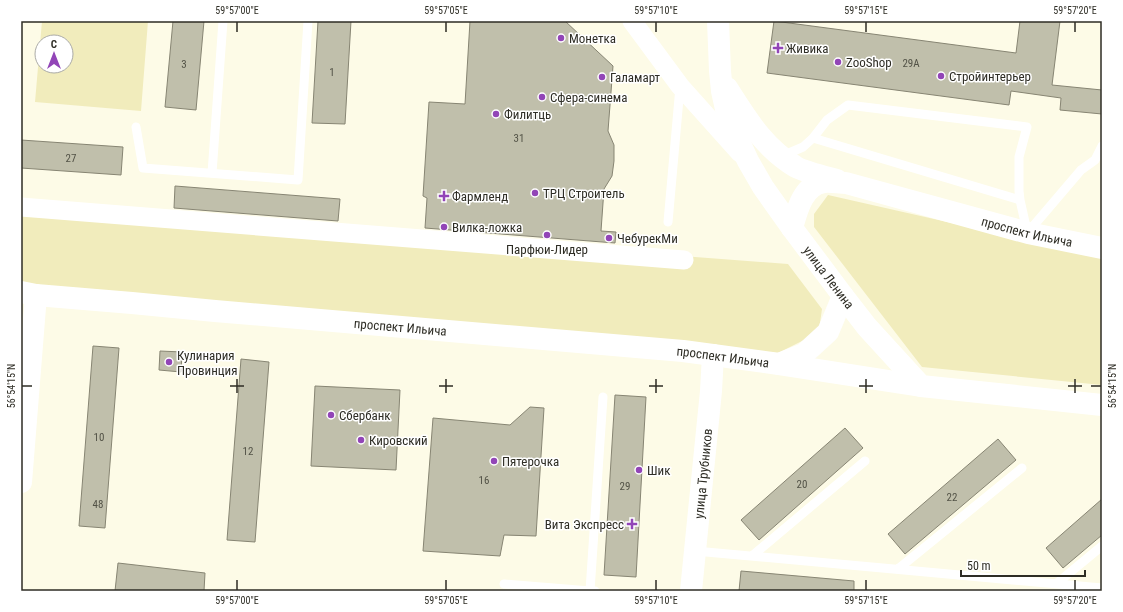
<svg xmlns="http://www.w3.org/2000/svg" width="1123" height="612" font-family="'Roboto Condensed',sans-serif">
<rect width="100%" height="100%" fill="#fdfbe7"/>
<path fill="#f1ecbc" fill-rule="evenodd" d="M42 21H148L141 111 35 102ZM42 42H66V66H42Z
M828 195 1102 257V385L922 367 814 227V214Z
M21 205 424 232 695 257 788 264 822 309 819 330 808 338 778 353 21 285Z"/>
<path fill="#c0bfab" stroke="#878573" d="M173 21H204L196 110 165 107Z
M318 21H351L345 124 312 123Z
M470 21H565L613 66 608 131 614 145V161L612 176 604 189 601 231 616 232 615 243 425 228 427 198 423 196 429 102 465 104Z
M774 21 1016 53 1020 21H1060L1052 85 1102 90V114L1060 110 1061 98 1011 91 1009 105 767 73Z
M21 140 123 147 121 175 21 168Z
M175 186 340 199 338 221 174 208Z
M93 346 119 348 105 528 79 526Z
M160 351 182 352 181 372 159 370Z
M241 359 269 362 255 542 227 540Z
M315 386 400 390 396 470 311 466Z
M615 395 646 397 636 577 604 575Z
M530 407 544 408 536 536 504 535 500 556 423 551 433 418 510 425Z
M845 428 863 448 759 540 741 520Z
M998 439 1016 460 905 554 888 534Z
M1102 499V535L1063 568 1046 548Z
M118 563 205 573 204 591H115Z
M741 571 854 581V591H739Z"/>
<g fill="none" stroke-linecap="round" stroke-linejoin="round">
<path stroke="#fff" stroke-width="9" d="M136 127 143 168 298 180 308 21
M813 138 1020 200
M782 156 803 147 813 138 827 120 848 105 1027 127 1019 157V191L1020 200 1027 231
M212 173 223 21
M668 222 680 87
M1029 231 1081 170 1095 160 1102 146
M695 551 1102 588
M752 556 865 461
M898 569 1022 468
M504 584 590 591
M1056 584 1102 546
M595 591H590L603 397"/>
<path stroke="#fff" stroke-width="19" d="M632 21 680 86 740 153
M21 207 684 260"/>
<g stroke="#fff" stroke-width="22">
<path id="s1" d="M21 292 36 295 132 303 215 311 683 351 779 364 921 386"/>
<path d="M779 364 804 354 828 332 843 296"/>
<path d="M21 482 36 295"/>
<path id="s2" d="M691 591 711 391 713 355"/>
</g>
<g stroke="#fff" stroke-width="22">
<path id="s3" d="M718 21 720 71 722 91 728 118 748 161 763 187 792 228 843 296 867 327 921 386 1102 405"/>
<path d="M727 88C747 119 763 147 796 167 805 172 826 177 837 180"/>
<path id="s4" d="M792 228C797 210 803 185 824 182 831 181 839 183 846 183L1028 233 1102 248"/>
</g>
</g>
<path fill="none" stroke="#2e2d25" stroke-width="1.5" d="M237 22V32M446 22V32M656 22V32M866 22V32M1075 22V32M237 379V393M446 379V393M656 379V393M866 379V393M1075 379V393M22 386H32M230 386H244M439 386H453M649 386H663M859 386H873M1068 386H1082M1091 386H1101M237 580V590M446 580V590M656 580V590M866 580V590M1075 580V590"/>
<g fill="#9245b7" stroke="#fff" stroke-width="1.5">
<circle cx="561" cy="38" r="4"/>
<path d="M776 42h4v4h4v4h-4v4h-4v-4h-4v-4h4z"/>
<circle cx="838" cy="62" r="4"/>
<circle cx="941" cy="76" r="4"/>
<circle cx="602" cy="77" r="4"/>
<circle cx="542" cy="97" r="4"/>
<circle cx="496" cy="114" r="4"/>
<circle cx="535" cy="193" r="4"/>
<path d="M442 190h4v4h4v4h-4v4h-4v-4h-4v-4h4z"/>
<circle cx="444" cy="227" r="4"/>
<circle cx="547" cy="235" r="4"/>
<circle cx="609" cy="238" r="4"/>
<circle cx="169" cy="362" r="4"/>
<circle cx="331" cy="415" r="4"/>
<circle cx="361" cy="440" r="4"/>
<circle cx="494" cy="461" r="4"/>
<circle cx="639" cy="470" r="4"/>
<path d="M630 518h4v4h4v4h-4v4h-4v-4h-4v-4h4z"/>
</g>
<g text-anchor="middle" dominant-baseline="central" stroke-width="3" stroke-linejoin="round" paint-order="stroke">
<g font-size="11" fill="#525246">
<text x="911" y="63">29А</text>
<text x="184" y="64">3</text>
<text x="332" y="72">1</text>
<text x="519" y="138">31</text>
<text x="71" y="158">27</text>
<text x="99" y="437">10</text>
<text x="248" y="451">12</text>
<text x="484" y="480">16</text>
<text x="802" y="484">20</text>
<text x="625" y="486">29</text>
<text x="952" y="497">22</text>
<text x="98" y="504">48</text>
</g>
<g font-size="13" fill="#2e2d25" stroke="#fff" text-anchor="start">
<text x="569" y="38">Монетка</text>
<text x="786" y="48">Живика</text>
<text x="846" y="62">ZooShop</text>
<text x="949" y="76">Стройинтерьер</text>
<text x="610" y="77">Галамарт</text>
<text x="550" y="97">Сфера-синема</text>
<text x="504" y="114">Филитць</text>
<text x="543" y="193">ТРЦ Строитель</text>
<text x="452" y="196">Фармленд</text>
<text x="452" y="227">Вилка-ложка</text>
<text x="617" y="238">ЧебурекМи</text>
<text x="547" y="249" text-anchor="middle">Парфюи-Лидер</text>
<text x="177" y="355">Кулинария<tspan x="177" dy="15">Провинция</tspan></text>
<text x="339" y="415">Сбербанк</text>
<text x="369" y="440">Кировский</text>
<text x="502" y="461">Пятерочка</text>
<text x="647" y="470">Шик</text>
<text x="624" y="524" text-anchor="end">Вита Экспресс</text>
</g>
<g font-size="13" fill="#2e2d25" stroke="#fff">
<text stroke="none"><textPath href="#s4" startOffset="269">проспект Ильича</textPath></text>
<text stroke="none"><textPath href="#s3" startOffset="287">улица Ленина</textPath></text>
<text stroke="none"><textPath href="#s1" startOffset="381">проспект Ильича</textPath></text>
<text stroke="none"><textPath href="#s1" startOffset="705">проспект Ильича</textPath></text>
<text stroke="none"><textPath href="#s2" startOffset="118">улица Трубников</textPath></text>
</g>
</g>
<rect width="1123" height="612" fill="none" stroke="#ffffff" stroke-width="44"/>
<g transform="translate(54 54)"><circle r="19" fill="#ffffff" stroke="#ababa8"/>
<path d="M0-3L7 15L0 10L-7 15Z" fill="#9245b7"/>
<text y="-6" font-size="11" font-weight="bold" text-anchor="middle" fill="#2e2d25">С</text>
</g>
<path d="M961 570v6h124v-6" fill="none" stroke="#2e2d25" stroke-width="2"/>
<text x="967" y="570" font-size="12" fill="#2e2d25" stroke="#ffffff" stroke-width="3" paint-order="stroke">50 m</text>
<rect x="22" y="22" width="1079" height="568" fill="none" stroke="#2e2d25" stroke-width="1.5"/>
<g font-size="10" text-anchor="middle" fill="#2e2d25">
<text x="237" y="14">59°57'00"E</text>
<text x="446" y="14">59°57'05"E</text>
<text x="656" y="14">59°57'10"E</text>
<text x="866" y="14">59°57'15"E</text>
<text x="1075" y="14">59°57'20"E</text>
<text transform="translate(11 386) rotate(-90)" y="4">56°54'15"N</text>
<text transform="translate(1112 386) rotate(-90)" y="4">56°54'15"N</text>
<text x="237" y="604">59°57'00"E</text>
<text x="446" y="604">59°57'05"E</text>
<text x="656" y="604">59°57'10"E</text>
<text x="866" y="604">59°57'15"E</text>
<text x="1075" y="604">59°57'20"E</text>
</g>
</svg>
